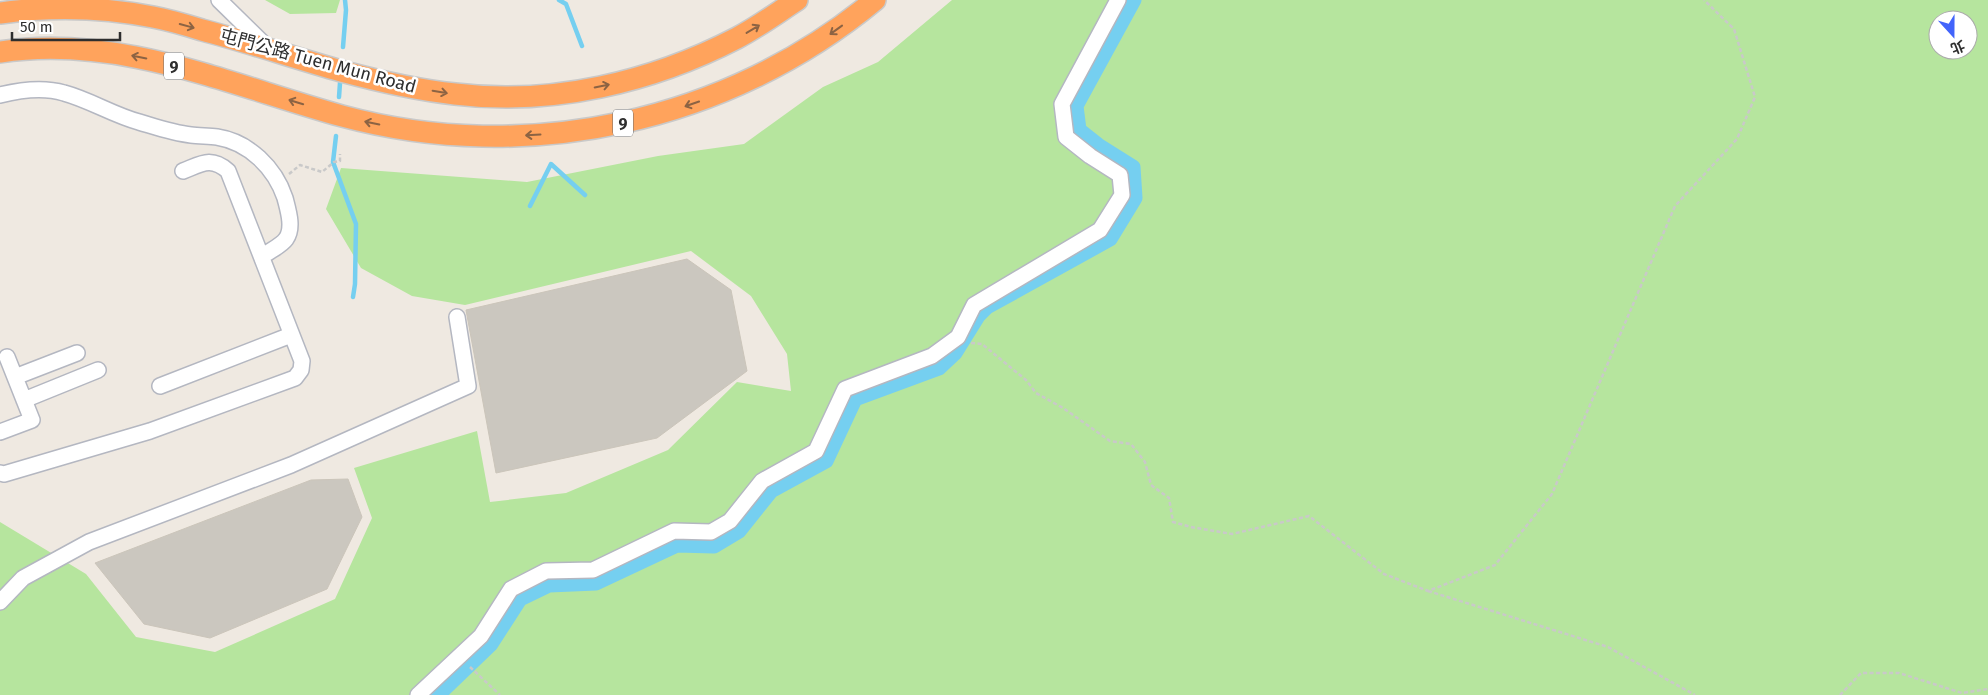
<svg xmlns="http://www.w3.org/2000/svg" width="1988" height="695" font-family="'Fira Sans','Noto Sans TC',sans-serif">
<rect width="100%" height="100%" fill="#efe9e1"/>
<path fill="#b6e59e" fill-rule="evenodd" d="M265 0H340L336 13 290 14Z
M952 0H1988V695H0V522L86 574 136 637 215 652 335 599 372 518 354 468 477 431 490 502 566 493 668 450 737 382 791 391 787 354 751 296 691 251 465 305 412 296 361 268 326 209 341 168 527 182 658 156 744 144 823 87 878 62ZM1938 20H1968V50H1938Z"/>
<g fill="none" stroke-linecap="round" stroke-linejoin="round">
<path stroke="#75cff0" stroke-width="4.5" d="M559 0 566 4 582 46
M343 47 346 10 345 0
M339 97 340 83
M336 136 333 162 356 224 355 284 353 297
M530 206 551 164 585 195"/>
<path stroke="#75cff0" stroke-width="15" d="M438 695 491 644 520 599 549 585 596 583 677 545 714 546 739 531 771 491 826 461 855 399 939 368 955 353 978 316 987 307 1110 239 1135 198 1133 167 1098 145 1079 130 1076 106 1134 0"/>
</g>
<path fill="#cbc7bf" stroke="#cbc5ba" d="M687 259 731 290 747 371 657 438 496 473 466 310Z
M348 479 362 517 327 589 210 638 144 624 95 563 311 480Z"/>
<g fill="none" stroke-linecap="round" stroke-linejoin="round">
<g stroke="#b4b7c1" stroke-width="18">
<path id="minor" d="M219 0 268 48
M0 95C20 90 44 87 64 93 90 100 113 115 139 122 156 127 173 133 191 135 199 136 209 136 217 137 249 142 275 168 285 198 288 210 294 228 286 239 281 246 269 251 262 257
M15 377 77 353
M160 386 291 335
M24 400 98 370
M0 432 32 420 7 357
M0 473 4 474 150 431 295 378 301 370 302 361 228 171C211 156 201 164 183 171
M0 602 23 578 89 542 291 465 468 386 457 317
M418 695 481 636 511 589 546 571 593 570 674 531 711 532 730 521 762 481 816 451 845 389 932 356 958 337 974 305 1100 230 1122 195 1120 175 1090 156 1066 137 1062 104 1118 0"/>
</g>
<g stroke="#c9c9c9" stroke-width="24">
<path id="highway" d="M0 13C51 6 102 7 153 17 169 20 186 25 202 30 248 42 295 58 341 71 378 81 417 90 455 94 552 106 652 82 737 38 758 27 777 13 797 0
M0 52C119 34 230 85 342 116 527 166 728 122 875 0"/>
</g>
<path stroke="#c9c9c9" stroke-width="2.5" stroke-dasharray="4 2.5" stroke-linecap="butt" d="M289 174 300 165 322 172 334 162 340 161V154
M971 343 982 344 1026 380 1036 393 1063 408 1110 441 1131 444 1145 462 1151 485 1169 498 1173 522 1191 527 1232 534 1309 516 1384 574 1428 591 1495 565 1552 494 1675 206 1737 139 1755 97 1734 29 1704 0
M1428 591 1608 647 1695 695
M470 667 500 695
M1840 695 1861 673H1899L1962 693 1988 689"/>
<use href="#minor" stroke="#fff" stroke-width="15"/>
<use href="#highway" stroke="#ffa35c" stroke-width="21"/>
</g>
<defs><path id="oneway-shaft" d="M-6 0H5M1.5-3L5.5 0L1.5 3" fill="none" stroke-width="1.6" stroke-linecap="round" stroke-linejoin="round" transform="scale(1.25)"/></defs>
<g stroke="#8c6343">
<use href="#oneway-shaft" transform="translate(187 26) rotate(15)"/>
<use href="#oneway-shaft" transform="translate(753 29) rotate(-31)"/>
<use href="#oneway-shaft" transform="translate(836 30) rotate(144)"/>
<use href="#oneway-shaft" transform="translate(139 57) rotate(-169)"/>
<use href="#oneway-shaft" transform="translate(602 86) rotate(-11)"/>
<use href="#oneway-shaft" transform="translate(440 92) rotate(10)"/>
<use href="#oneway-shaft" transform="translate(296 102) rotate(-163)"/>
<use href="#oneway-shaft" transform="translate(692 104) rotate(161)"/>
<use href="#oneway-shaft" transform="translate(372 123) rotate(-168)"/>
<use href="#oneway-shaft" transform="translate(533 135) rotate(177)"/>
</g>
<g text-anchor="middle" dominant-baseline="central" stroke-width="5" stroke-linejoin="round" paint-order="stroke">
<g fill="#fff" stroke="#6d6d6d" stroke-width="1">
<rect x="164" y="52.5" width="20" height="27" rx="4"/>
<rect x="613" y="109.5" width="20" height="27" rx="4"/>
</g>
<g font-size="16" font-weight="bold" fill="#2e2e2e">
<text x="174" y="66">9</text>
<text x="623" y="123">9</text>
</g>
<g font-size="18" fill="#2e2e2e" stroke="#fff">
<text transform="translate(318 61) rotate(15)">屯門公路 Tuen Mun Road</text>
</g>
</g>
<g transform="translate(1953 35) rotate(159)"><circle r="24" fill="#ffffff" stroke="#ababab"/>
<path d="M0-4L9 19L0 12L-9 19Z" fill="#4264fb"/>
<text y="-8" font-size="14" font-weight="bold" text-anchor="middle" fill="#2e2e2e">北</text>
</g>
<path d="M12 32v8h108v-8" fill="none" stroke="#2e2e2e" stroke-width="2.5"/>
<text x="20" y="32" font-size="15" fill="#2e2e2e" stroke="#ffffff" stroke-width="4" paint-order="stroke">50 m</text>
</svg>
